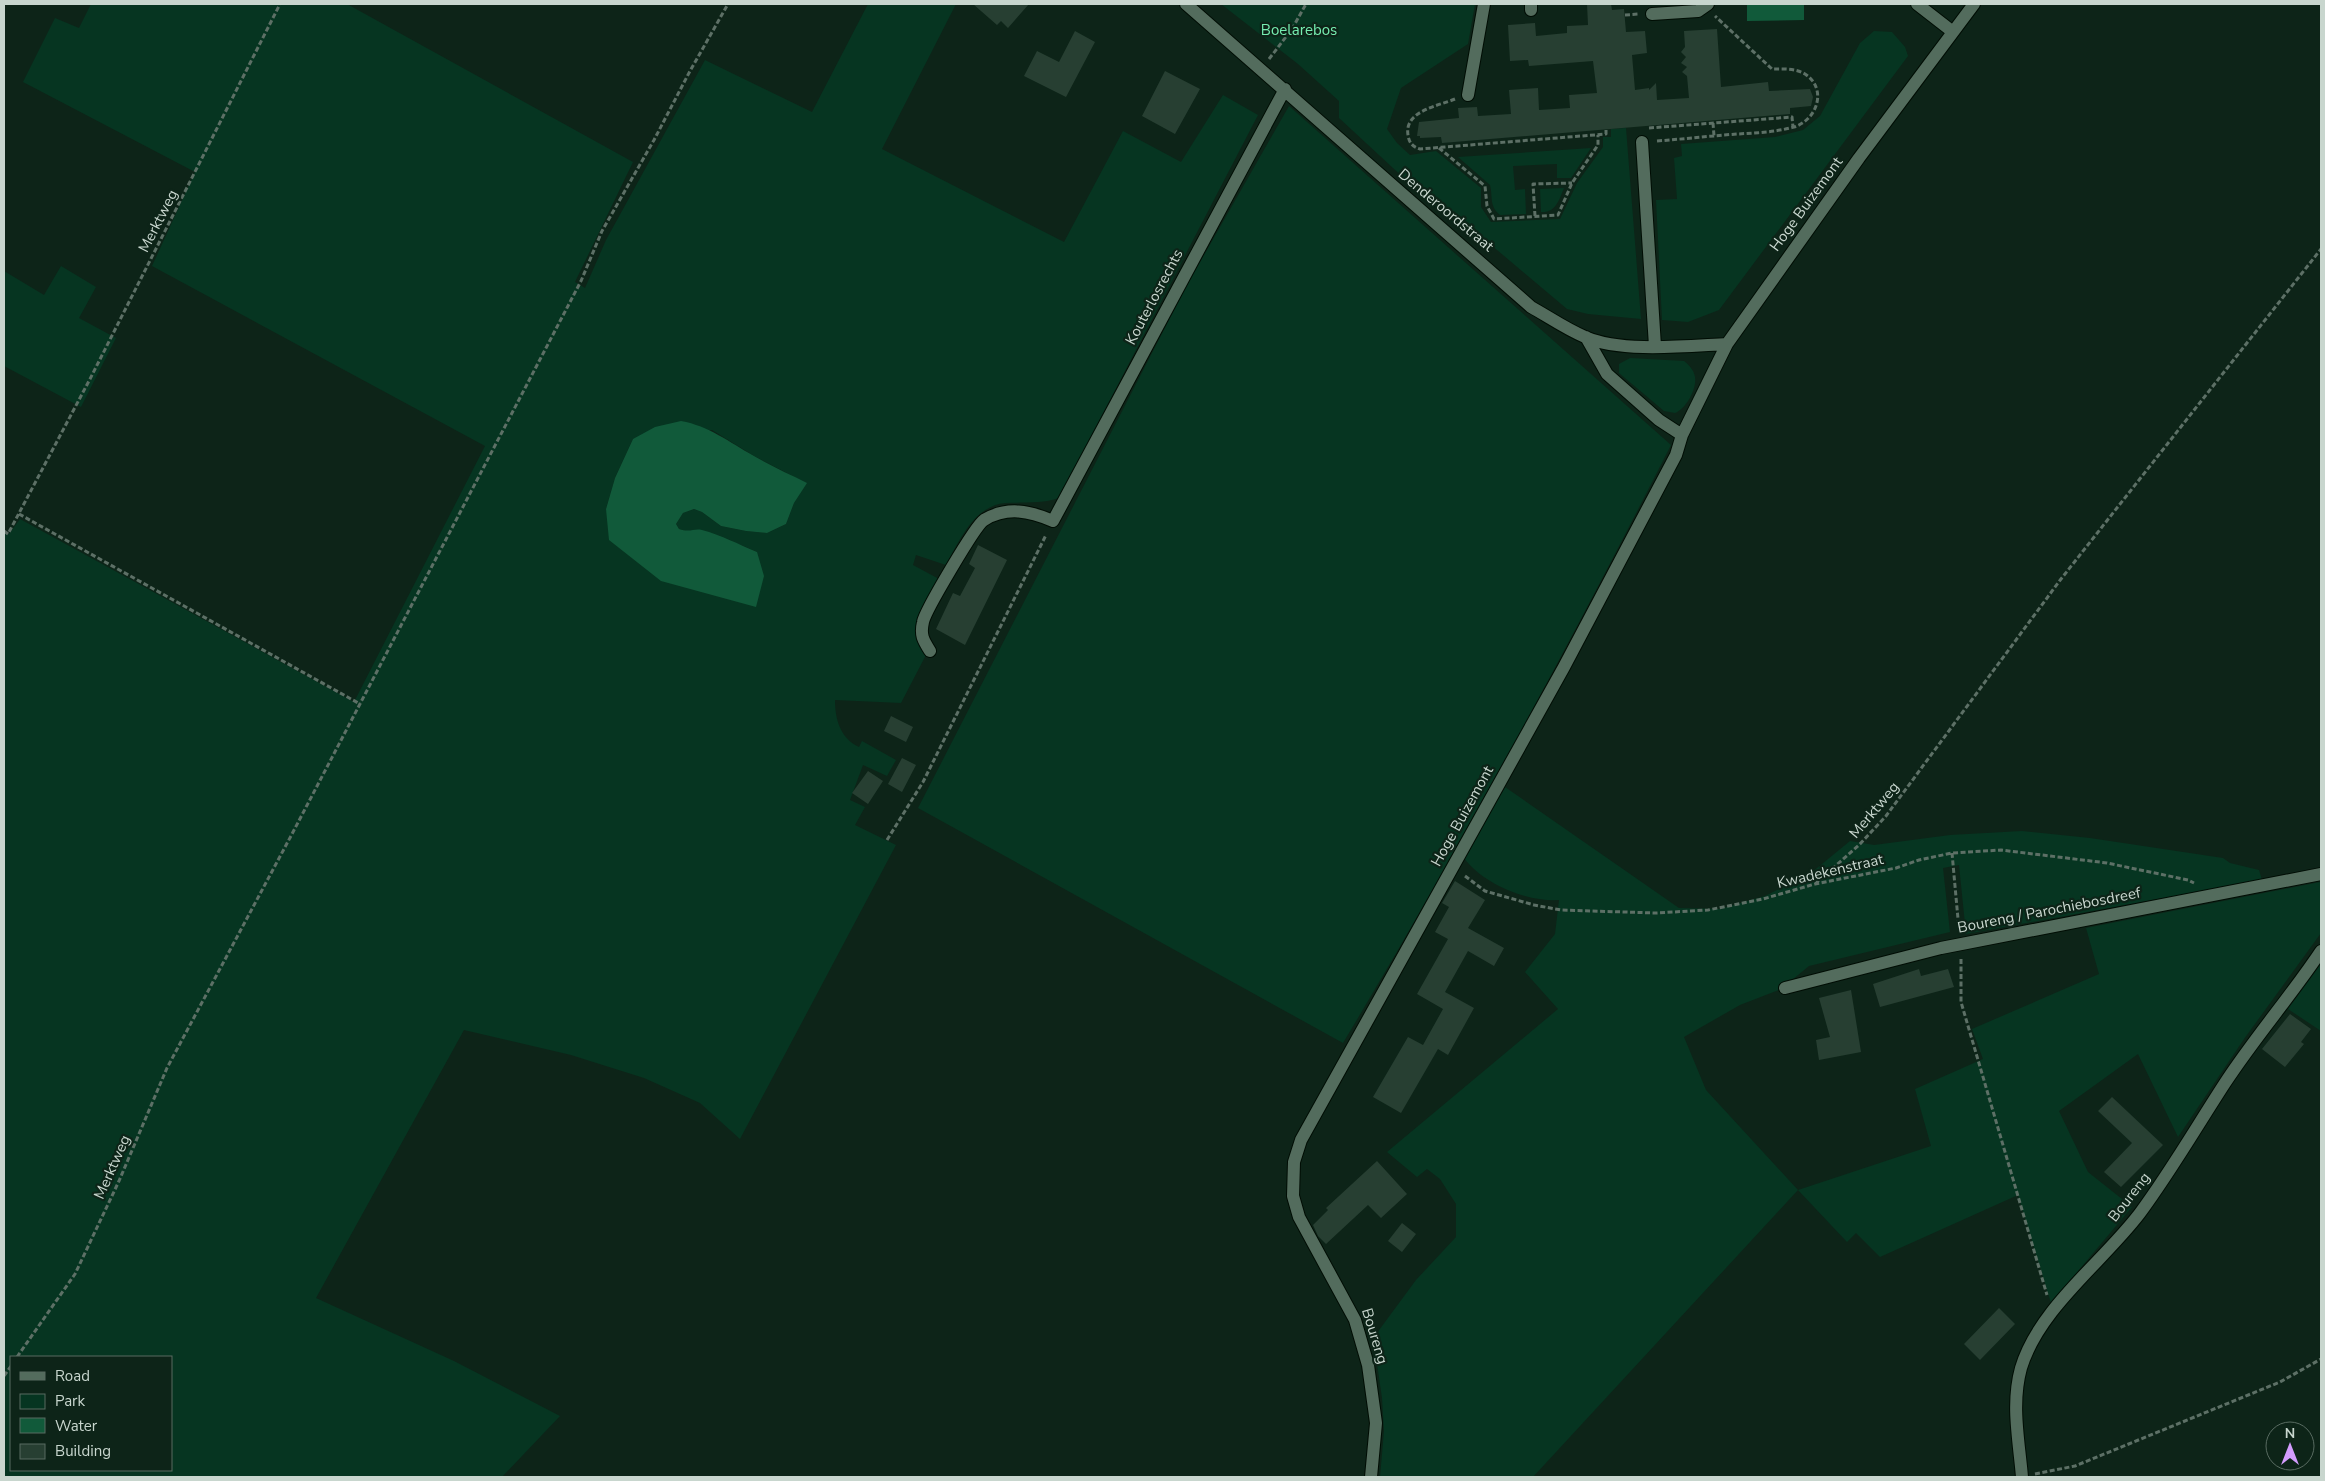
<svg xmlns="http://www.w3.org/2000/svg" width="2325" height="1481" font-family="'Nunito Sans',sans-serif">
<rect width="100%" height="100%" fill="#0d2418"/>
<path fill="#063521" fill-rule="evenodd" d="M91 4H347L633 162 575 282 585 288 606 240 705 60 812 112 868 4H956L882 149 1064 242 1123 131 1181 162 1223 95 1258 115 1059 498C1042 504 1023 502 1005 503 974 506 959 541 946 565L916 555 913 565 939 579 916 629V637L927 653 901 703 835 700C835 719 840 738 859 747L862 741 896 760 887 776 863 765 850 800 865 807 855 825 896 845 740 1139 700 1103 644 1078 571 1055 464 1030 316 1298 454 1361 560 1416 502 1477H4V531L9 534 20 519 354 702 485 446 152 266 195 172 23 82 55 18 79 28ZM712 430 754 456 806 483 794 503 786 524 767 533 746 531 721 526 702 512 694 509 683 513 676 524 679 529 688 532 720 536 757 552 606 509 615 478 633 439ZM11 1357H171V1470H11Z
M1221 4H1475L1468 44 1401 88 1387 129 1397 143 1410 155 1436 151 1481 188V207L1491 222 1560 219 1577 183 1603 147V137H1611V129L1626 128 1641 319 1588 314 1567 309 1484 239 1461 231 1339 118V101L1298 64Z
M1874 31 1892 32 1905 47 1908 56 1719 310 1688 322 1662 320 1656 200 1677 199 1674 158 1682 156 1681 144 1775 137 1803 130 1820 116 1860 43Z
M1289 106 1671 445C1568 647 1460 848 1343 1043L918 808 1187 285Z
M1591 148 1571 178H1557V164L1513 166 1515 190 1525 189 1526 214 1500 215C1489 206 1493 197 1490 185L1458 157Z
M1564 188C1559 200 1556 213 1541 212L1540 189Z
M61 266 96 287 79 318 116 338 81 407 4 366V271L44 295Z
M1630 358 1684 361C1689 365 1694 370 1695 377 1697 389 1686 409 1675 413L1664 411 1619 373V364Z
M1505 787 1679 908 1720 909 1765 896 1811 873 1850 841 1874 845 1950 835 2022 831 2090 838 2223 858 2230 863 2259 870 2262 880 1966 934 1959 865 1943 868 1950 932 1809 966 1781 989 1740 1005 1684 1037 1706 1090 1798 1190 1931 1146 1915 1089 1983 1059 1972 1029 2099 974 2086 928 2320 882 2321 933 2244 1039 2178 1137 2138 1054 2059 1111 2088 1172 2132 1207 2051 1303 2018 1195 1880 1257 1856 1233 1847 1242 1798 1190 1533 1477H1380L1384 1431 1382 1398 1376 1357 1371 1341 1416 1280 1456 1237V1204L1440 1179 1427 1169 1417 1177 1387 1152 1558 1009 1525 972 1555 934 1559 900C1527 902 1483 884 1464 858Z
M2321 964V1031L2288 1009Z"/>
<path fill="#115a3a" d="M1747 4H1804V20L1747 21Z
M681 421C709 426 729 442 754 456 771 466 789 474 807 483L794 503 786 524 767 533 746 531 721 526 702 512 694 509 683 513 676 524 679 529C690 533 694 528 702 530 721 535 738 544 757 552L764 576 756 607 661 581 609 540 606 509 615 478 633 439 655 427Z"/>
<path fill="#273f32" d="M973 4H1029L1008 28 1001 21 997 25Z
M1587 4H1611L1612 10 1624 9 1626 32 1645 31 1647 53 1632 55 1635 90 1649 88V90L1656 83 1657 100 1689 98 1687 76 1682 72 1687 67 1681 63 1686 57 1681 52 1685 47 1684 31 1717 29 1721 87 1768 82 1769 91 1810 89 1813 97 1811 106 1790 108V114L1442 143 1441 137 1420 138V136H1417L1419 122 1459 118 1458 108 1477 107 1478 116 1511 114 1509 90 1538 88 1539 110 1570 108 1569 95 1597 93 1593 61 1529 66 1528 60 1510 61 1508 25 1535 23 1536 36 1567 33V26L1588 25Z
M1075 31 1095 42 1066 97 1024 76 1037 51 1059 62Z
M1165 71 1200 89 1175 134 1142 116Z
M978 545 1007 560 965 645 936 629 953 593 960 596 975 568 969 564Z
M891 716 913 727 906 742 884 731Z
M902 758 916 765 902 792 888 784Z
M868 771 883 781 868 804 852 793Z
M1455 881 1485 900 1468 928 1504 948 1494 966 1468 951 1445 992 1474 1008 1448 1055 1438 1049 1401 1113 1373 1097 1408 1037 1423 1045 1443 1009 1417 994 1448 939 1435 932 1449 907 1442 903Z
M1919 969 1921 976 1948 969 1954 987 1880 1007 1873 984Z
M1851 990 1861 1052 1819 1060 1816 1040 1830 1037 1819 998Z
M2290 1014 2311 1029 2301 1042 2304 1044 2285 1067 2262 1049Z
M2112 1097 2163 1145 2121 1187 2104 1172 2132 1143 2098 1111Z
M1377 1161 1407 1194 1381 1218 1368 1205 1326 1244 1318 1236 1313 1225 1328 1210 1326 1208Z
M1402 1223 1416 1234 1402 1252 1388 1241Z
M1999 1308 2015 1324 1980 1360 1964 1344Z"/>
<g fill="none" stroke-linecap="round" stroke-linejoin="round">
<g stroke="#000d04" stroke-width="14">
<path id="minor" d="M1186 4 1531 307C1549 317 1566 329 1585 337 1622 353 1686 346 1727 344
M1531 4V10
M1917 4 1953 32
M1652 14 1698 11 1708 4
M1468 95 1484 4
M1642 142 1655 346
M1586 337 1607 374 1659 420 1682 435
M930 651C923 640 920 635 923 622 925 611 975 526 984 520 1007 506 1030 511 1053 521L1285 89
M1785 988 1941 948 2321 874
M1371 1477 1376 1423 1368 1365 1355 1320 1299 1217 1293 1196 1294 1162 1301 1140 1564 667 1676 455 1682 435 1727 344 1859 158 1974 4
M2022 1477C2019 1441 2011 1404 2021 1368 2039 1308 2103 1262 2140 1213 2171 1171 2197 1126 2225 1083 2255 1037 2291 996 2321 951"/>
</g>
<path stroke="#5d7066" stroke-width="3" stroke-dasharray="5 2.5" stroke-linecap="butt" d="M1625 15 1639 14
M1269 59 1292 29 1306 4
M1455 99C1438 106 1404 111 1408 135 1409 143 1413 147 1420 149L1606 134V130
M1713 123 1714 136
M1649 128 1792 117 1793 127
M1657 141C1684 139 1710 136 1737 134 1756 133 1776 132 1794 127 1817 120 1828 89 1805 74 1795 68 1783 69 1772 69L1715 16
M1439 148 1485 186 1487 206 1494 219 1558 215 1572 183 1598 145V135
M1535 216 1533 184 1572 183
M19 514 360 704
M4 531 8 534 90 379 280 4
M887 840 923 782 1046 535
M1952 853 1959 930
M1465 876 1485 891 1534 905 1561 910 1656 913 1708 910 1763 899 1815 884 1896 868 1919 860 1952 853 2001 850 2107 863 2188 880 2194 883
M1815 884 1859 845 1886 816 2061 579 2321 249
M1961 959V1002L2047 1295
M17 1357 75 1274 119 1181 167 1068 292 834 581 281 602 231 654 140 690 71 728 4
M4 1376 11 1366
M2035 1474 2075 1466 2280 1382 2321 1359"/>
<use href="#minor" stroke="#536c5d" stroke-width="12"/>
</g>
<g text-anchor="middle" dominant-baseline="central" stroke-width="4.5" stroke-linejoin="round" paint-order="stroke">
<g font-size="15" fill="#76eeb1" stroke="#0d2418">
<text x="1299" y="30">Boelarebos</text>
</g>
<g font-size="15" fill="#c8d6ce" stroke="#0d2418">
<text transform="translate(1806 204) rotate(-54)">Hoge Buizemont</text>
<text transform="translate(1446 210) rotate(40)">Denderoordstraat</text>
<text transform="translate(158 221) rotate(-63)">Merktweg</text>
<text transform="translate(1154 297) rotate(-62)">Kouterlosrechts</text>
<text transform="translate(1874 810) rotate(-50)">Merktweg</text>
<text transform="translate(1462 816) rotate(-61)">Hoge Buizemont</text>
<text transform="translate(1830 871) rotate(-13)">Kwadekenstraat</text>
<text transform="translate(2049 910) rotate(-11)">Boureng / Parochiebosdreef</text>
<text transform="translate(112 1167) rotate(-66)">Merktweg</text>
<text transform="translate(2129 1197) rotate(-52)">Boureng</text>
<text transform="translate(1375 1336) rotate(73)">Boureng</text>
</g>
</g>
<rect width="2325" height="1481" fill="none" stroke="#c8d6ce" stroke-width="10"/>
<rect x="10" y="1356" width="162" height="115" fill="#0d2418" stroke="#586b61"/>
<rect x="20" y="1372" width="25" height="8" fill="#536c5d" stroke="#586b61"/>
<text x="55" y="1381" font-size="15" fill="#c8d6ce">Road</text>
<rect x="20" y="1394" width="25" height="15" fill="#063521" stroke="#586b61"/>
<text x="55" y="1406" font-size="15" fill="#c8d6ce">Park</text>
<rect x="20" y="1418" width="25" height="15" fill="#115a3a" stroke="#586b61"/>
<text x="55" y="1431" font-size="15" fill="#c8d6ce">Water</text>
<rect x="20" y="1444" width="25" height="15" fill="#273f32" stroke="#586b61"/>
<text x="55" y="1456" font-size="15" fill="#c8d6ce">Building</text>
<g transform="translate(2290 1446)"><circle r="24" fill="#0d2418" stroke="#586b61"/>
<path d="M0-4L9 19L0 12L-9 19Z" fill="#d39cfd"/>
<text y="-8" font-size="14" font-weight="bold" text-anchor="middle" fill="#c8d6ce">N</text>
</g>
</svg>
